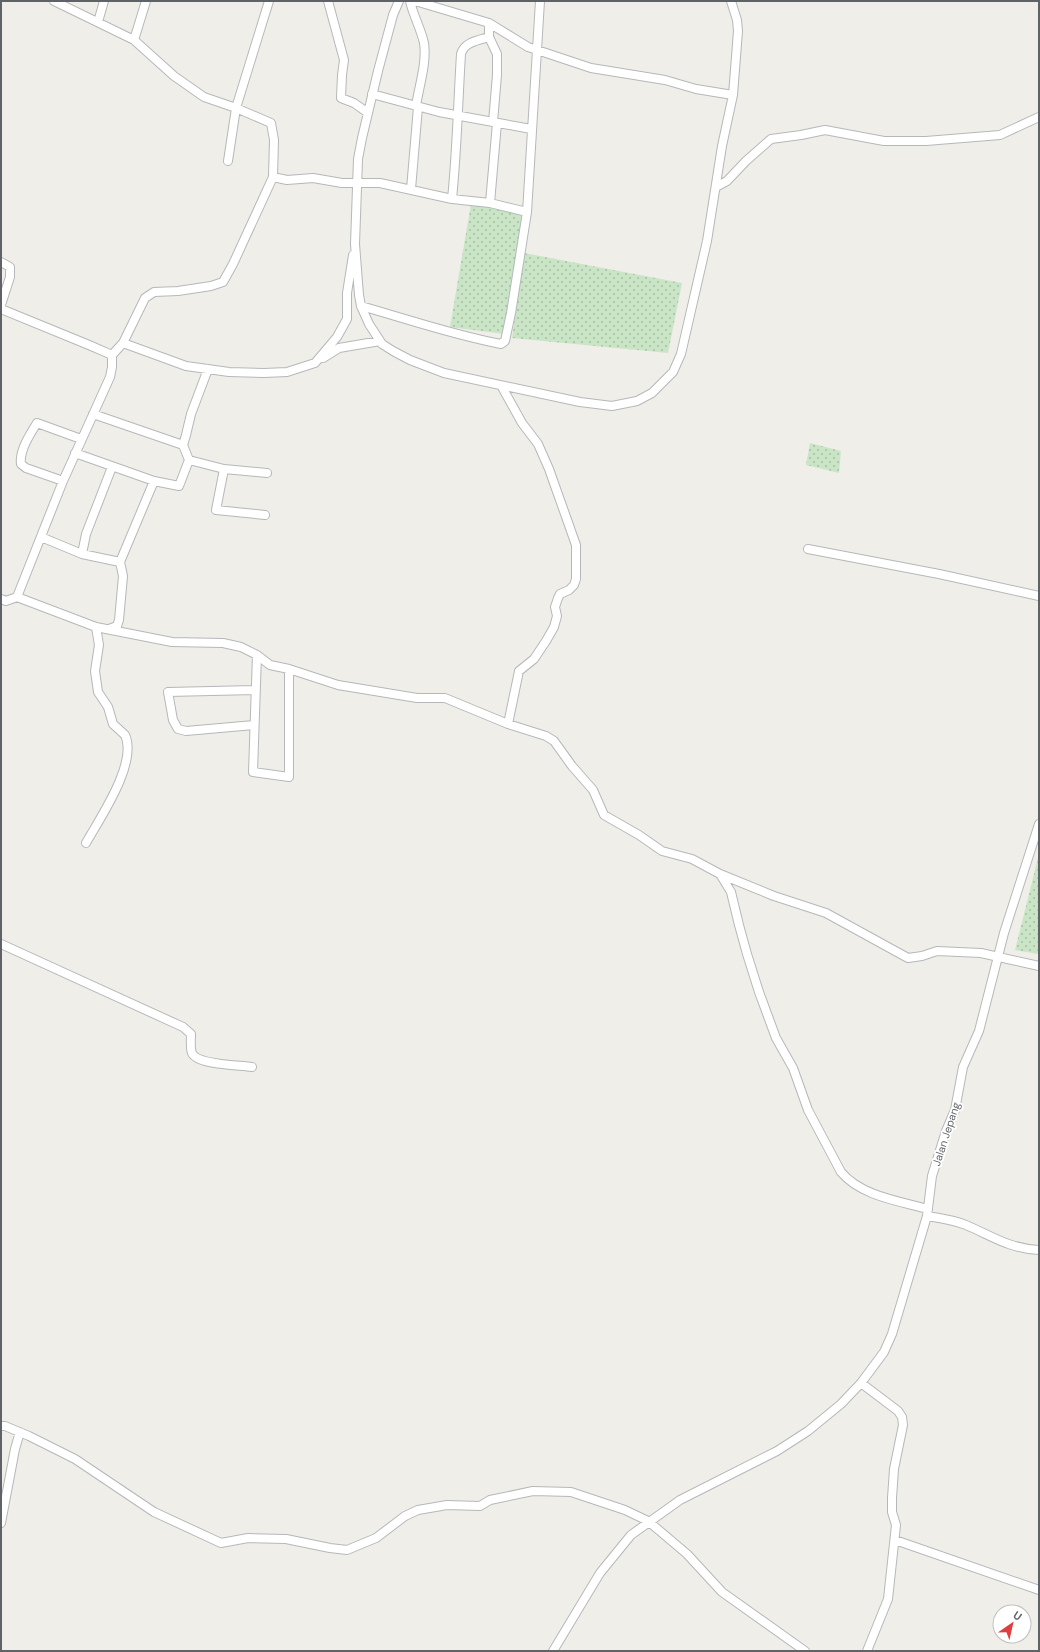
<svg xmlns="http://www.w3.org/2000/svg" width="1040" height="1652" font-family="'DM Sans',sans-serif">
<defs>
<pattern id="grass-dots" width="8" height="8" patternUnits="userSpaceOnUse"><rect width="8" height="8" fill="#c9e5c6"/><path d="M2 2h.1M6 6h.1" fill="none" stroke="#a6bda5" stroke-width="1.8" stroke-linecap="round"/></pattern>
</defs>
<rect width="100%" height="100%" fill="#f0eee8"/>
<path fill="url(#grass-dots)" d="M471 204 522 214 504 334 450 327Z
M524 253 682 283 668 353 512 338Z
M810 443 841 451 839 473 806 465Z
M1039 854V954L1015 950Z"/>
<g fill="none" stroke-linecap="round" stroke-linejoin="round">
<g stroke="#b5b8bb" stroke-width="10">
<path id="minor" d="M54 1 134 40 174 76 204 97 236 108 271 123 274 140 273 177 287 180 313 178 342 183H380L452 199 490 203 527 212
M328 1 344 60 342 75 341 98 354 103 368 113
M399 1 393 15 378 71 362 138 358 159 355 244 359 295 361 306 369 324 382 344 393 351 410 360 444 373 580 402 612 406 637 401 652 393 673 372 681 354 707 241 722 146 733 95 738 31 737 20 731 1
M410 1C413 15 421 29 424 43 427 63 419 86 416 106
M415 1 489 23 528 47 591 68 665 80 696 89 733 95
M98 22 104 1
M489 37 497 54V75L493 122
M134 40 146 1
M372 94 439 112 531 129
M228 161 236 108 269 1
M716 187 727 181 746 161 771 139 801 135 825 130 884 141H926L1000 135 1039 117
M411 189 418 107
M452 199C457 150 458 102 461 54 464 42 479 40 489 37V23
M490 203 497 123
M1 262 10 267V277L1 305
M361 306C407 319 453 335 501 344L505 341 511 313 527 212 540 1
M1 309 89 345 112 355V367L110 377 63 481 17 597
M123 343 145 298 154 292 178 291 211 286 223 282 233 264 273 177
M112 355 123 343 186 366 229 372 264 373 287 372 315 363 337 337 347 319V293L353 255
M323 358 339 348 380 341
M502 387 522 423 538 444 549 469 576 545V579L574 585 569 590 560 594 558 598 555 607 557 616 554 627 546 641 534 659 519 671 508 724
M183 445 186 435 191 414 208 369
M75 453 154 481 179 486 189 460 183 445 93 414
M189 460 224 469 267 473
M224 469 216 510 265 515
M63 481 26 468 21 464C19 451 30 434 37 423L81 439
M41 537 82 554 120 562
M808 549 939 574 1039 596
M82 554 86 534 112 467
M1 599 6 601 17 597 96 627 172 642 223 643 241 647 257 655 270 665 289 669 338 685 417 698H445L508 724 546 736 554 741 572 766 593 790 604 815 639 835 662 851 692 859 720 874 731 892 739 925 747 954 759 992 776 1038 793 1068 808 1110 841 1172C861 1196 899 1201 928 1209
M109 629 117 626 119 620 123 576 120 562 154 481
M257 655 253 772 289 777V669
M254 725 186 731 178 729 173 720 168 692 255 690
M86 843C100 818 138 763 125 735L113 724 108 707 98 692 95 671 99 645 96 627
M720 874 774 896 826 913 908 958 922 956 937 951 981 953 1039 966
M1 944 183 1027 191 1034C191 1040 190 1048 192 1053 197 1065 239 1065 252 1067
M927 1216C940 1218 954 1220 966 1225 994 1237 1008 1248 1039 1250
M861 1383 898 1411 902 1417 903 1425 894 1469 892 1498V1512L896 1525 888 1599 867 1651
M1 1426H5L29 1436 75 1459 154 1512 221 1543 248 1538 286 1539 330 1548 347 1550 376 1538 405 1516 418 1510 447 1505 480 1506 490 1500 533 1491 571 1492 625 1510 648 1521 687 1554 722 1592 805 1651
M1 1523 15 1449 20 1432
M895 1540 1039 1590
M553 1651 600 1573 631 1535 680 1500 777 1451 808 1431 841 1404 861 1383 884 1352 892 1334 927 1216 932 1176 946 1131 955 1110 963 1067 979 1031 1004 933 1039 824"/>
</g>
<use href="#minor" stroke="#fff" stroke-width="8"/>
</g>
<g text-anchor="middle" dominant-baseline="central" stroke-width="3.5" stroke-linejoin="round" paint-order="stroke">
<g font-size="11" fill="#5f6367" stroke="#fff">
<text transform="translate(946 1134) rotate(-72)">Jalan Jepang</text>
</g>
</g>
<rect width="1040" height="1652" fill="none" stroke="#5f6367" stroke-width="4"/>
<g transform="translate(1012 1624) rotate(34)"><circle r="19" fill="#ffffff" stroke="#bfc1c2"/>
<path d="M0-3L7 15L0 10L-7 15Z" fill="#de4040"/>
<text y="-6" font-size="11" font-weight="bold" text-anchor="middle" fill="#5f6367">U</text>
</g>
</svg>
